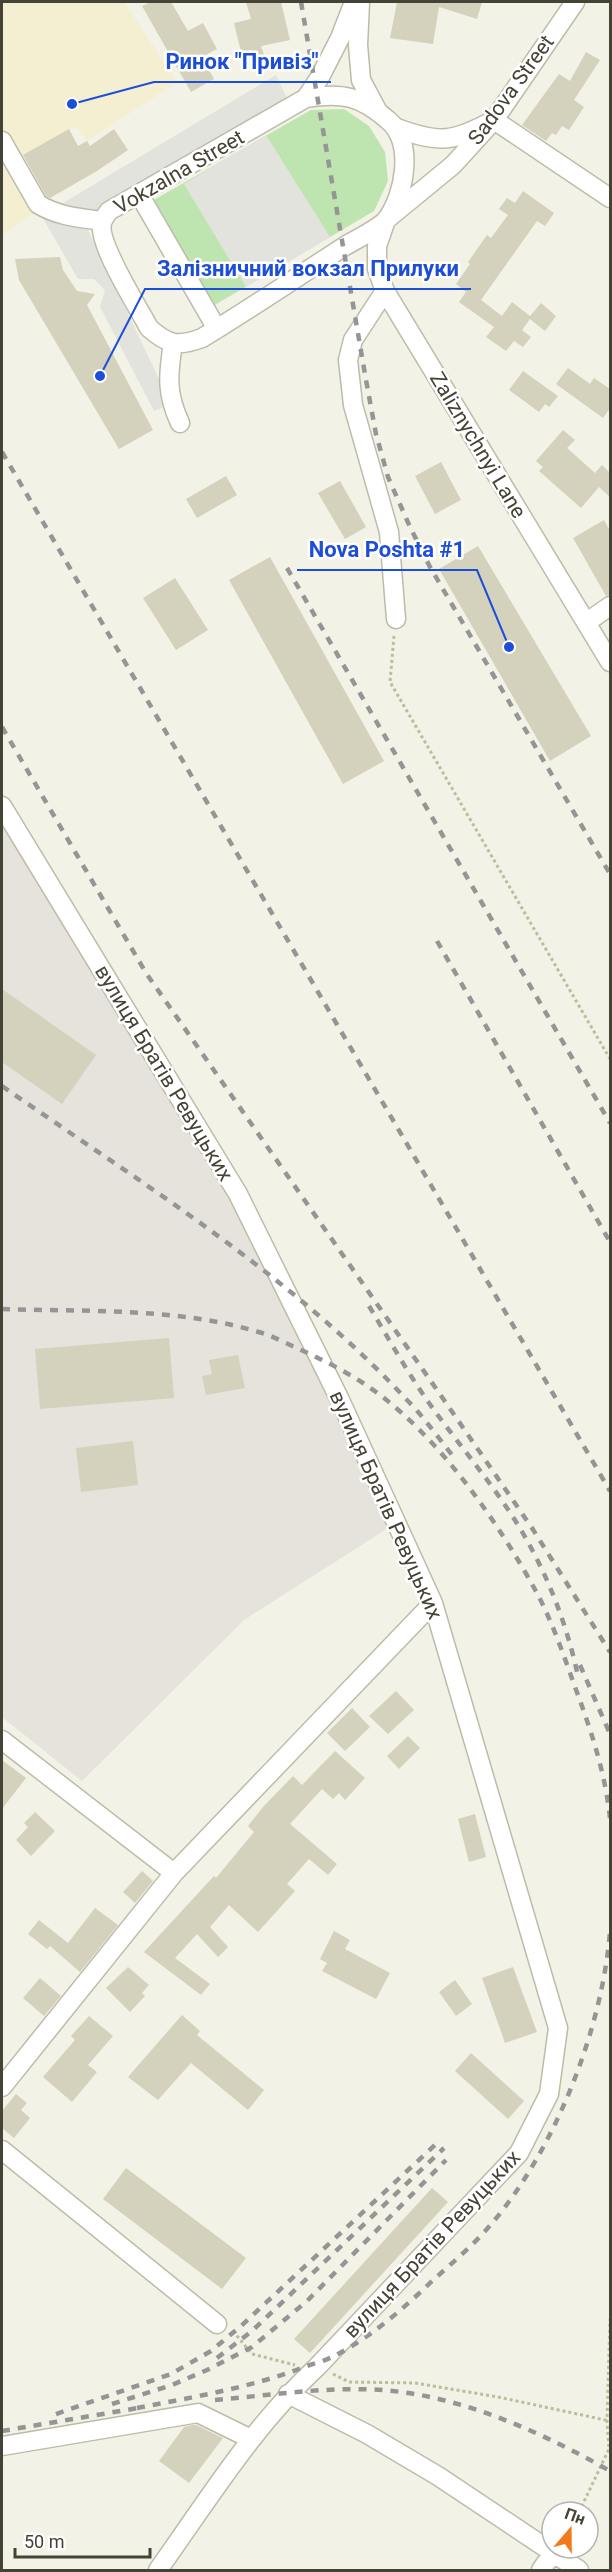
<svg xmlns="http://www.w3.org/2000/svg" width="612" height="2572" font-family="Roboto,sans-serif">
<rect width="100%" height="100%" fill="#f2f2e6"/>
<path fill="#f4efd1" d="M2 2H124L177 82 87 141 75 126 8 165 35 213 2 235Z"/>
<path fill="#e5e3db" d="M2 806 238 1194 396 1523 244 1620 82 1781 2 1717Z"/>
<path fill="#bee5b0" d="M344 109 369 126 385 152 388 181 374 211 213 306 152 201 311 110Z"/>
<path fill="#e3e3de" d="M276 75 288 100 96 214 63 203Z
M266 135 330 237 246 287 184 184Z
M41 215 87 228 171 404 154 411 100 307 105 290 94 279H78Z"/>
<path fill="#d4d1bc" d="M151 2H171L188 31 203 23 217 49 202 57 214 79 191 92 142 6Z
M246 2H281L290 40 261 46 264 55 243 60 234 23 251 19Z
M397 2H482L477 19 439 7 433 44 390 38Z
M586 52 600 60 574 100 584 107 569 130 562 126 556 135 552 133 546 141 522 125 559 74 570 81Z
M69 129 78 146 87 141 90 146 114 129 128 150 97 171 50 198 46 196 23 155Z
M523 191 554 213 545 226 537 221 481 300 502 316 512 302 530 316 541 303 556 316 545 331 530 319 522 330 531 337 523 347 514 341 506 351 486 337 494 327 459 302 466 292 456 284 470 264 468 262 487 235 491 238 508 215 499 209 507 198 515 203Z
M60 257 63 270 77 291 95 294 87 305 153 430 119 449 19 280 15 259Z
M568 368 590 384 594 378 610 389V408L603 418 556 384Z
M523 371 558 396 549 407 545 404 539 412 509 390Z
M563 430 575 440 567 448 595 473 602 465 610 473V497L599 487 581 508 539 471 543 467 536 461Z
M441 462 461 500 435 514 415 476Z
M226 476 237 495 197 518 186 499Z
M340 481 366 527 345 539 318 493Z
M604 520 610 531V595L606 596 573 538Z
M478 546 591 736 550 761 439 569Z
M270 557 384 761 343 784 229 580Z
M175 578 208 630 176 650 143 598Z
M2 989 96 1055 62 1104 2 1062Z
M169 1338 174 1398 40 1409 35 1349Z
M238 1355 245 1388 206 1395 202 1376 212 1374 209 1360Z
M133 1441 138 1485 81 1492 76 1448Z
M396 1691 414 1710 388 1734 369 1716Z
M352 1708 370 1727 345 1751 327 1733Z
M408 1736 420 1748 399 1769 387 1756Z
M335 1751 365 1778 345 1800 339 1793 333 1799 322 1789 290 1824 337 1864 328 1875 309 1859 287 1884 295 1891 258 1932 229 1905 210 1927 228 1947 218 1957 197 1934 175 1958 210 1984 201 1995 144 1952 214 1876 216 1878 254 1832 248 1826 263 1807 293 1776 302 1785Z
M2 1760 26 1778 2 1809Z
M35 1812 55 1831 31 1856 16 1840 28 1827 24 1823Z
M475 1814 486 1857 469 1862 458 1819Z
M142 1871 153 1881 135 1903 123 1892Z
M95 1908 118 1925 80 1972 50 1946 47 1949 28 1934 39 1920 68 1943Z
M334 1931 350 1940 345 1949 390 1973 376 1999 322 1971 327 1963 320 1959Z
M128 1967 149 1985 142 1993 145 1996 130 2012 106 1988Z
M513 1967 537 2032 505 2043 482 1978Z
M40 1978 61 1996 44 2016 23 1998Z
M455 1980 472 2004 456 2016 439 1992Z
M182 2015 200 2031 197 2035 264 2090 248 2110 191 2063 158 2100 128 2077Z
M89 2016 113 2036 88 2065 97 2072 72 2102 43 2077 75 2040 71 2036Z
M471 2053 524 2101 508 2119 455 2071Z
M16 2094 27 2103 21 2110 30 2118 14 2138 2 2128V2111Z
M126 2168 246 2258 222 2289 103 2199Z
M432 2188 448 2202 310 2353 294 2339Z
M192 2425H196L223 2438 189 2483 159 2461 184 2427Z"/>
<g fill="none" stroke-linecap="round" stroke-linejoin="round">
<g stroke="#bdbca9" stroke-width="21">
<path id="minor" d="M360 2 358 45 361 80 377 110
M575 2 494 120 453 165 386 220 377 246V269L385 291 610 662
M306 98C342 92 361 96 389 121 414 143 405 194 387 219 380 228 355 240 345 246 297 277 250 309 202 338 178 347 168 345 149 328 138 307 97 243 102 223 103 219 106 215 109 211L306 98 320 77 340 38 354 2
M397 128C440 144 454 142 494 120L610 198
M2 141 38 204C57 216 80 218 102 221
M139 194 217 329
M385 291 353 340 348 360 353 405 389 532 396 619
M173 343C168 375 166 393 180 423
M587 622 610 606
M2 806 238 1194 340 1400 433 1603 558 2028 549 2094 519 2153 317 2367C254 2425 208 2500 158 2570
M2 1740 174 1873
M2 2087 174 1873 433 1603
M2 2150 217 2324
M288 2394 367 2434 438 2476 579 2570
M2 2446 198 2413 251 2439
M541 2570 552 2554"/>
</g>
<path stroke="#bfbc9b" stroke-width="3" stroke-dasharray="3 3" stroke-linecap="butt" d="M394 636 390 682 610 1059
M233 2331 252 2354 295 2365
M333 2374 349 2382 415 2383 498 2397 610 2421
M579 2512 609 2449 607 2421 610 2319"/>
<use href="#minor" stroke="#fff" stroke-width="18"/>
<path stroke="#959595" stroke-width="4.5" stroke-dasharray="8 8" stroke-linecap="butt" d="M301 2 366 380 376 434 388 477 410 527 430 567 610 874
M2 452 610 1491
M287 568 610 1123
M2 727 146 973 444 1400 532 1528 610 1652
M437 941 610 1242
M2 1086C141 1183 290 1274 406 1399 423 1416 437 1436 452 1455
M369 1306C390 1341 410 1377 434 1410 466 1454 503 1496 529 1544 552 1586 568 1630 578 1676
M2 1309C89 1312 178 1307 262 1333 275 1337 287 1344 299 1349 321 1359 343 1370 363 1383 434 1429 498 1521 538 1595 553 1624 564 1656 575 1687 591 1730 605 1772 610 1818
M580 1665 610 1734
M217 2358 252 2331 444 2148
M215 2400C274 2395 334 2385 393 2391 468 2399 545 2434 610 2471
M112 2404 172 2385 207 2370 252 2347 307 2301 446 2160
M137 2408C193 2397 250 2388 304 2367 315 2363 328 2360 338 2354 372 2336 403 2309 431 2282 452 2263 475 2244 493 2222 556 2147 602 2029 610 1932
M56 2414 171 2374 211 2351 241 2326 436 2144
M2 2431 144 2407"/>
</g>
<g text-anchor="middle" dominant-baseline="central" stroke-width="5" stroke-linejoin="round" paint-order="stroke">
<g font-size="21" fill="#454335" stroke="#fff">
<text transform="translate(511 90) rotate(-54)">Sadova Street</text>
<text transform="translate(179 172) rotate(-30)">Vokzalna Street</text>
<text transform="translate(478 445) rotate(59)">Zaliznychnyi Lane</text>
<text transform="translate(164 1073) rotate(59)">вулиця Братів Ревуцьких</text>
<text transform="translate(386 1505) rotate(66)">вулиця Братів Ревуцьких</text>
<text transform="translate(432 2244) rotate(-47)">вулиця Братів Ревуцьких</text>
</g>
</g>
<path fill="none" stroke="#1d4ed8" stroke-width="2" d="M72 104L154 82H331M100 376L145 289H471M509 647L477 570H297"/>
<g fill="#1d4ed8" stroke="#fff" stroke-width="2">
<circle cx="72" cy="104" r="6"/>
<circle cx="100" cy="376" r="6"/>
<circle cx="509" cy="647" r="6"/>
</g>
<g font-size="22" text-anchor="middle" font-weight="bold" fill="#1d4ed8" stroke="#fff" stroke-width="5" stroke-linejoin="round" paint-order="stroke">
<text x="242" y="69">Ринок "Привіз"</text>
<text x="308" y="276">Залізничний вокзал Прилуки</text>
<text x="387" y="557">Nova Poshta #1</text>
</g>
<rect width="612" height="2572" fill="none" stroke="#454335" stroke-width="6"/>
<g transform="translate(570 2530) rotate(20)"><circle r="28" fill="#ffffff" stroke="#b5b4ae" stroke-width="1.5"/>
<path d="M0-4.5L10 22L0 15L-10 22Z" fill="#f27a1d"/>
<text y="-9" font-size="16" font-weight="bold" text-anchor="middle" fill="#454335">Пн</text>
</g>
<path d="M15 2548v9h135v-9" fill="none" stroke="#454335" stroke-width="3"/>
<text x="24" y="2548" font-size="18" fill="#454335" stroke="#ffffff" stroke-width="4.5" paint-order="stroke">50 m</text>
</svg>
